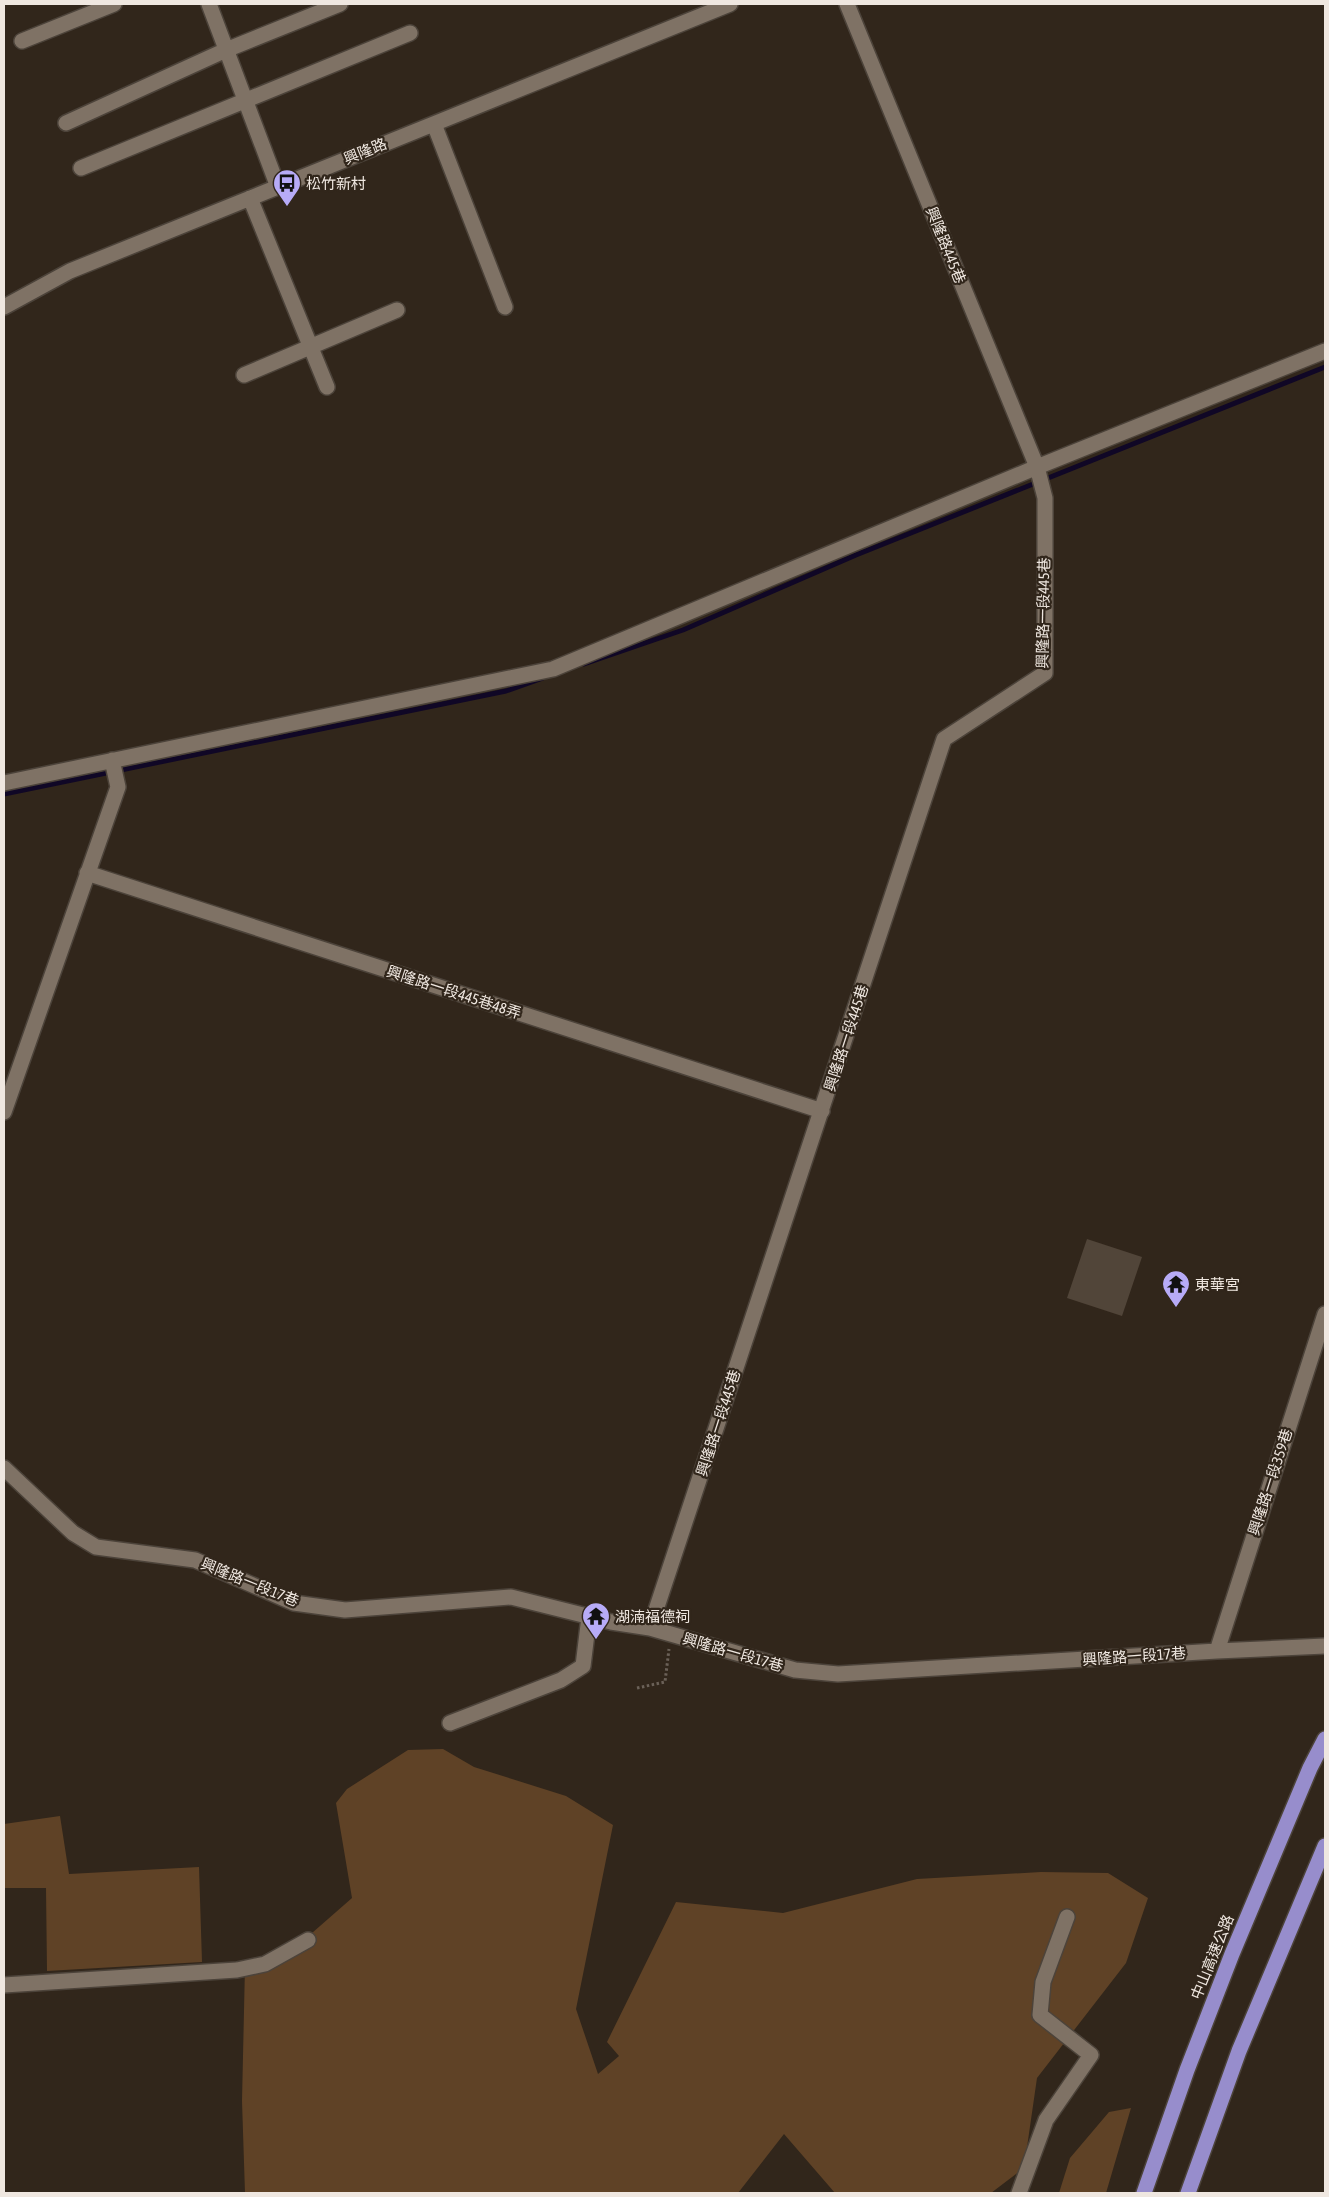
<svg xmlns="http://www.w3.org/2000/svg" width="1329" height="2197" font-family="'Asap Condensed','Noto Sans TC',sans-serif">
<rect width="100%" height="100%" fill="#31261b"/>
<path fill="#5f4226" d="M443 1749 474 1767 566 1796 613 1825 576 2009 598 2074 619 2056 607 2042 676 1902 783 1913 917 1879 1041 1872 1108 1873 1148 1898 1126 1963 1037 2078 1024 2168 991 2193H835L784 2134 738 2193H245L242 2101 245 1966 280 1961 352 1898 336 1803 347 1789 408 1750Z
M60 1816 69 1874 199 1867 202 1962 47 1971 46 1888H4V1824Z
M1131 2108 1106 2193H1059L1070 2158 1109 2112Z"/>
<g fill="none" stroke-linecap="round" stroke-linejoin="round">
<path stroke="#100726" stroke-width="5" d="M584 664 683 630 856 555 1325 367
M4 794 506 691 543 678"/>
</g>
<path fill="#514539" d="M1087 1239 1142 1257 1122 1316 1067 1298Z"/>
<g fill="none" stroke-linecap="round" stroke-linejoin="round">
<g stroke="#4c433a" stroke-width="18">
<path id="minor" d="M209 4 278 187
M22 41 114 4
M66 123 226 50 340 4
M434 124 505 307
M81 168 410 33
M250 198 327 387
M4 307 70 271 730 4
M244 375 397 310
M4 783 553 669 1037 467 1325 351
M87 873 822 1111
M4 1112 118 787 112 760
M4 1468 73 1533 96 1547 195 1560 294 1603 345 1610 511 1597 611 1622 650 1628 795 1670 838 1674 1217 1651 1325 1646
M650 1628 944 739 1045 673V498L1037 467 847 4
M1217 1651 1325 1314
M450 1723 561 1680 583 1666 589 1617
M4 1985 237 1970 265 1964 308 1940
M1019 2193 1046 2120 1091 2055 1040 2015 1043 1982 1067 1917"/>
</g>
<g stroke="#4c433a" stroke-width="18">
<path id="highway" d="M1144 2193 1187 2070 1232 1954 1310 1768 1325 1739
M1188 2193 1239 2051 1325 1846"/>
</g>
<path stroke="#6b6158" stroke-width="3" stroke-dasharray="2.5 2.5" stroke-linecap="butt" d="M637 1688 665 1682 669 1649"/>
<use href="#minor" stroke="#7f7265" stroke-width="15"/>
<use href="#highway" stroke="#978dcc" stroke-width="15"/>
</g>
<defs>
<g id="bus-pin" transform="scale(1.4375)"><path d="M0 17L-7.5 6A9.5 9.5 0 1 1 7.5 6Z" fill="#b7abf7" stroke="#31261b"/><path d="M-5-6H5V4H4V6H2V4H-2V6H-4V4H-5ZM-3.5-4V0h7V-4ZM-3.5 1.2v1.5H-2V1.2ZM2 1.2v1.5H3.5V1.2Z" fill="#111"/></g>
<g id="temple-pin" transform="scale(1.4375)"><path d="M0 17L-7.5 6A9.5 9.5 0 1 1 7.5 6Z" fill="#b7abf7" stroke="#31261b"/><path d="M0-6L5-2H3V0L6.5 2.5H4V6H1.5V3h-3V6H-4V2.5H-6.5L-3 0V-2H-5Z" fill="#111"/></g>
</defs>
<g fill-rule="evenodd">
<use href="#bus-pin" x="287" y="183"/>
<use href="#temple-pin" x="1176" y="1284"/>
<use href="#temple-pin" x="596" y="1616"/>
</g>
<g text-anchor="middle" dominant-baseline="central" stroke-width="4.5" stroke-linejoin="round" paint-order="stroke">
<g font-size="15" fill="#efe7e0" stroke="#31261b">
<text transform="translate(365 151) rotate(-22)">興隆路</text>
<text transform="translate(946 245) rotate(68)">興隆路445巷</text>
<text transform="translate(1043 613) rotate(-89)">興隆路一段445巷</text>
<text transform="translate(454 992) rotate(18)">興隆路一段445巷48弄</text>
<text transform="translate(846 1038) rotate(-72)">興隆路一段445巷</text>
<text transform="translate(718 1423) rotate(-72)">興隆路一段445巷</text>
<text transform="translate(1270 1482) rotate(-72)">興隆路一段359巷</text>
<text transform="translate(250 1582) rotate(22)">興隆路一段17巷</text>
<text transform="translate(733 1652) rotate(16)">興隆路一段17巷</text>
<text transform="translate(1134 1656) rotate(-4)">興隆路一段17巷</text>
<text transform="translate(1212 1957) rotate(-68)">中山高速公路</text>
</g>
<g font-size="15" fill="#efe7e0" stroke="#31261b" text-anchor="start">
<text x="306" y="183">松竹新村</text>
<text x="1195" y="1284">東華宮</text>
<text x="615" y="1616">湖湳福德祠</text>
</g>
</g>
<rect width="1329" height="2197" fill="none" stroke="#efe7e0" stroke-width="10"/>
</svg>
